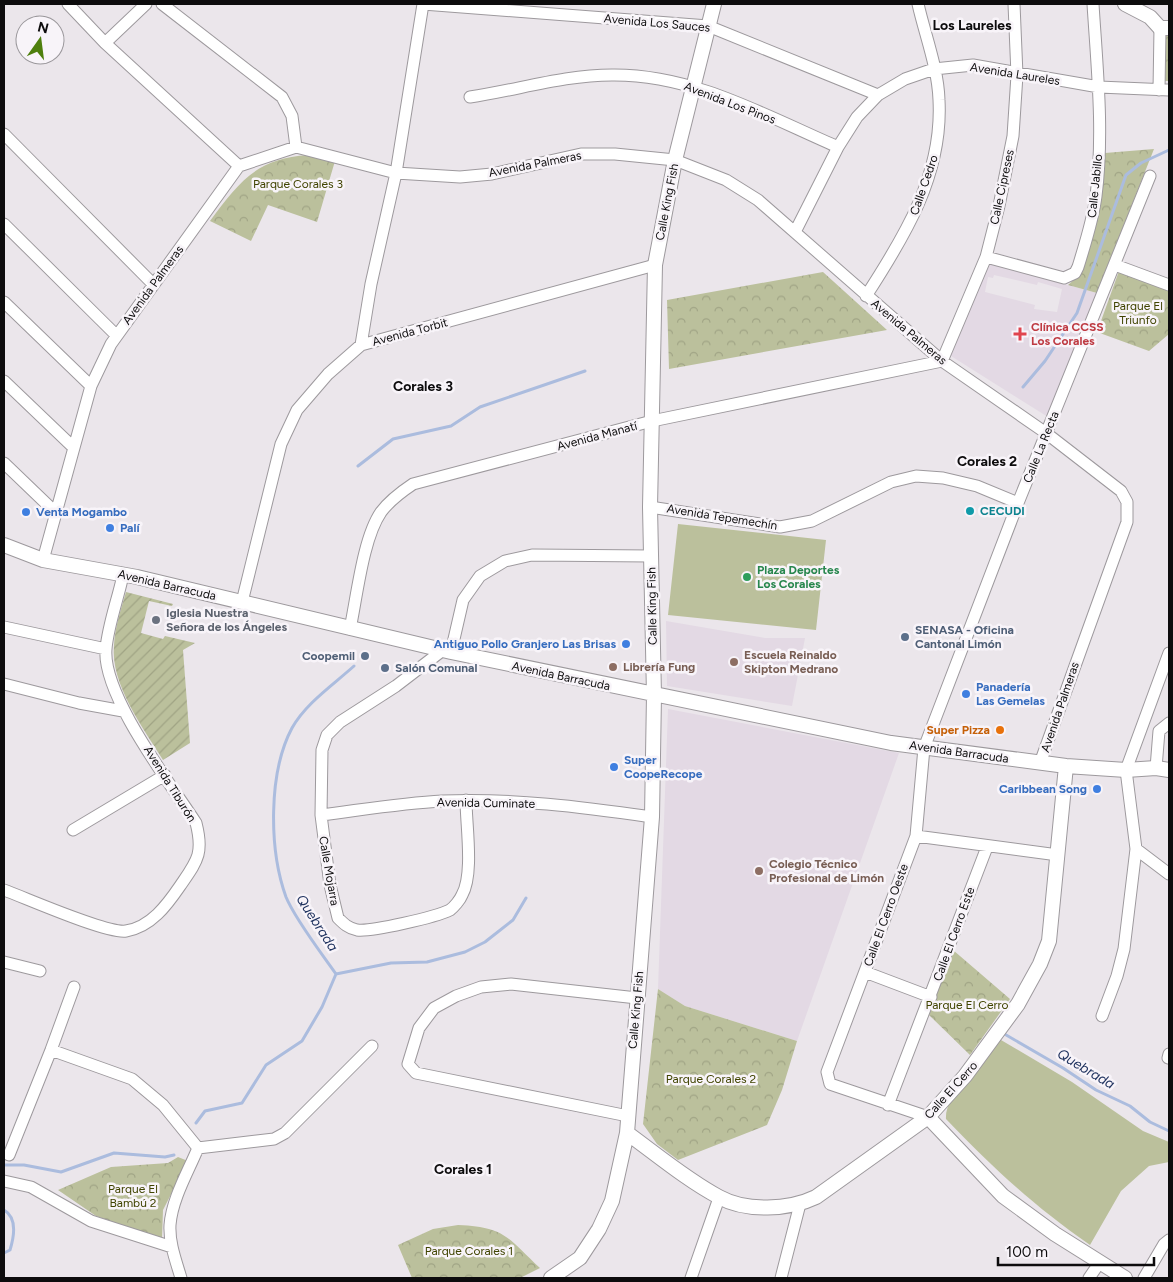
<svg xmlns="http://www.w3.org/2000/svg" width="1173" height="1282" font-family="Figtree,sans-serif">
<defs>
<pattern id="forest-crowns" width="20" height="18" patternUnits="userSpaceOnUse" patternTransform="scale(1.25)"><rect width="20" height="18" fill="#bbc09c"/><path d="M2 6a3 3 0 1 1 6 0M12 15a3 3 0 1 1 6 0" fill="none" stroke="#a0a485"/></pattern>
<pattern id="garden-furrows" width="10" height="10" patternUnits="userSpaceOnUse" patternTransform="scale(1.25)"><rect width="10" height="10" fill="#bbc09c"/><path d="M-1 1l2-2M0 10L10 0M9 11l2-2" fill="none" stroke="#a0a485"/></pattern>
</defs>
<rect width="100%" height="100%" fill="#ebe6eb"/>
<path fill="#e3d9e4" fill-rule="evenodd" d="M988 263 1097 293 1048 417 951 356ZM994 275 1037 285 1038 282 1062 289 1057 312 1034 309 1035 305 985 292 988 277 993 278Z
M666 621 765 638H805L792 706 667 686Z
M668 709 899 753 797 1041 685 1006 658 989Z"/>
<path fill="#bbc09c" d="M678 524 826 540 816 630 668 615Z
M1001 1040 1072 1082 1143 1131 1169 1142V1162L1149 1166 1121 1191 1090 1245C1034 1206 993 1168 946 1119 944 1095 985 1058 1001 1040Z"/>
<path fill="url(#forest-crowns)" d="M1165 33 1169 34V81H1164Z
M1154 149 1097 293 1068 285 1076 278 1100 208 1105 153Z
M308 155 335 161 317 222 268 205 251 241 210 221C239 182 257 158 308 155Z
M1119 271 1169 290V334L1149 351 1097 332Z
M823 272 887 330 669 369 667 300Z
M953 950 1010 999 970 1055 929 1015Z
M658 989 685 1006 797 1041 782 1090 767 1125 678 1160 657 1144 643 1124Z
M178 1157 188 1161 163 1210 162 1239 96 1216 58 1190 111 1167 168 1163Z
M458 1225C505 1227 507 1237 540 1268L520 1278H412L398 1245 433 1229Z"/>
<path fill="url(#garden-furrows)" d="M126 592 173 604 172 606 149 601 141 633 163 639 165 636 195 643 183 650 190 743 163 760C144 729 110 684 114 645 115 627 121 609 126 592Z"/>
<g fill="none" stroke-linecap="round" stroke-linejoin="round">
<path stroke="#abbcde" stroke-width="3" d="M1023 387 1045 361 1077 313 1126 175 1141 163 1169 150
M358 466 393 439 451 426 480 407 585 371
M336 974C322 954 295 919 286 897 269 850 268 773 292 728 306 703 333 685 354 666
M336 974 391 963 427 962 465 952 485 942 513 920 526 898
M1001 1032 1063 1068 1096 1090 1130 1106 1150 1122 1169 1131
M196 1123 205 1111 242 1103 266 1065 302 1041 322 1007 336 974
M4 1165H24L61 1172 114 1153 165 1157 174 1155
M4 1210C18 1218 14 1237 10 1250L4 1253"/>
<g stroke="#9d999d" stroke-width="13">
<path id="minor" d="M68 4 105 43 239 166
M162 4 282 97 292 116 296 147
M423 4 708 26 878 95
M105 43 146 4
M1159 90 1160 28
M470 97C518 90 564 75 612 75 693 74 766 116 838 147
M4 134 153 284
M4 224 116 335
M795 232 838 147 857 117 878 95 905 79 934 69 973 65 1099 87 1169 90
M986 257 1064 278 1075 273 1078 267C1085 244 1093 220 1096 196 1104 132 1097 68 1093 4
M1115 265 1169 285
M866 296C905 236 943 174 939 100 938 68 925 35 918 4
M4 302 91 386
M361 345 371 284 396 173 423 4
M4 381 73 447
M4 463 56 513
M650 507 780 527 812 521 891 482 916 476 943 478 977 486 1018 503
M43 560 91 386 111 344 239 166 296 147 396 173 460 177 492 174 581 154H615L675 160 726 180 758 200 942 361 1046 433 1121 491 1127 502V522L1040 763
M242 602 281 444 297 410 328 374 361 345 655 265
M4 627 106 649
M350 629C357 596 363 538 381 512 390 500 401 492 413 484L652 421 942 361 986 257 999 206 1013 136 1017 75 1014 4
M443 650 396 686 340 722 327 735 322 750 321 815 330 885 338 918C344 924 348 928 357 930 371 932 436 917 450 910 454 907 460 900 462 895 474 874 466 825 466 800
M451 652 463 600 480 576 505 561 532 555 651 556
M1169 653 1126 770 1136 849 1169 874
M4 684 79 703 123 711
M1156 768 1159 731 1169 723
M321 815C361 810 402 803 442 801 513 798 582 807 652 817
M73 830 165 775
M916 836 1058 855
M4 890C26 898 107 934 126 931 151 927 167 905 180 886 197 861 204 854 196 823 170 783 102 695 106 649 108 625 118 599 123 575
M4 962 40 971
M865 972 931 997
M1102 1016 1117 976 1124 949 1136 849
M51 1050 132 1079 163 1105 198 1148
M1168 1058 1169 1054
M888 1105 987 847
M628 1116 416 1073 408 1064 419 1028 434 1008 456 996 481 987 511 984 637 998
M928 1117 830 1084 827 1072 916 836 924 748 1018 503 1150 176
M9 1155 51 1050 74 987
M4 1181 31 1187 91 1221 172 1247
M181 1278C176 1261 169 1243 170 1225 172 1199 188 1172 198 1148L274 1139 285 1133 372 1046
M691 1278 719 1198
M781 1278 800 1204
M1089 1278 1100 1262
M1144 1278 1164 1244 1169 1240"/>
</g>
<g stroke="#9d999d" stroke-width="16">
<path id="tertiary" d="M1125 4 1150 17 1160 28H1169
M4 545 43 560 137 577 451 652 891 743 1066 766 1126 770 1156 768 1169 770
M928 1117 1003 1196 1055 1234 1125 1278
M627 1133C656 1154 687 1180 719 1197 746 1212 789 1210 816 1197L928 1117 965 1076 1018 1004 1040 964 1049 941 1066 766
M551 1278 580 1258 599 1229 612 1201 627 1133 652 817 654 695 650 507 655 265 675 160 714 4"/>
</g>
<use href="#minor" stroke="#fff" stroke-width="11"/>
<use href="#tertiary" stroke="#fff" stroke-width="14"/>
</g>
<path fill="#e0444e" stroke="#f8f4f9" stroke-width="2" d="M1017.5 326.5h5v5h5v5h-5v5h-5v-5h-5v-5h5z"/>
<circle fill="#0f9aa8" stroke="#f8f4f9" stroke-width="2" cx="970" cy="511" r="5"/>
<g fill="#3f7fe0" stroke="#f8f4f9" stroke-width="2">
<circle cx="26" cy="512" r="5"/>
<circle cx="110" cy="528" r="5"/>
<circle cx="626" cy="644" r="5"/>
<circle cx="966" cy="694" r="5"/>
<circle cx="614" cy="767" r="5"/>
<circle cx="1097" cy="789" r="5"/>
</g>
<circle fill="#2e9e5b" stroke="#f8f4f9" stroke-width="2" cx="747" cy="577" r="5"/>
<circle fill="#6b7280" stroke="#f8f4f9" stroke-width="2" cx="156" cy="620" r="5"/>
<g fill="#5c6f8a" stroke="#f8f4f9" stroke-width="2">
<circle cx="905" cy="637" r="5"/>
<circle cx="365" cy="656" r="5"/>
<circle cx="385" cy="668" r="5"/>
</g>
<g fill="#8d6e63" stroke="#f8f4f9" stroke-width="2">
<circle cx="734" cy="662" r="5"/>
<circle cx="613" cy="667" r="5"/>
<circle cx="759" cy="871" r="5"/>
</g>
<circle fill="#e8710a" stroke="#f8f4f9" stroke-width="2" cx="1000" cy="730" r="5"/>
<g text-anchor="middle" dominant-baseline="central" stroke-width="5" stroke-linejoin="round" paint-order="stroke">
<g font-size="12" fill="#0d0c0d" stroke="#f8f4f9">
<text transform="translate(657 23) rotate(5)">Avenida Los Sauces</text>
<text transform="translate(1015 74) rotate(9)">Avenida Laureles</text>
<text transform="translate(730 103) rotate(21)">Avenida Los Pinos</text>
<text transform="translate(535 164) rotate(-11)">Avenida Palmeras</text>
<text transform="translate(924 185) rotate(-71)">Calle Cedro</text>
<text transform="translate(1095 186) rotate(-84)">Calle Jabillo</text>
<text transform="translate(1002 187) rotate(-78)">Calle Cipreses</text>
<text transform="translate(667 202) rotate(-79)">Calle King Fish</text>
<text transform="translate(153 285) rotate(-54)">Avenida Palmeras</text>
<text transform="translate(410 332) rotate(-15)">Avenida Torbit</text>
<text transform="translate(909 332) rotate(40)">Avenida Palmeras</text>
<text transform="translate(597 436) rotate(-15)">Avenida Manatí</text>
<text transform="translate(1041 447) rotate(-68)">Calle La Recta</text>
<text transform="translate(722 517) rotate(9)">Avenida Tepemechín</text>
<text transform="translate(167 585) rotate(13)">Avenida Barracuda</text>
<text transform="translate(652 606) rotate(-91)">Calle King Fish</text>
<text transform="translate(561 676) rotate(12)">Avenida Barracuda</text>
<text transform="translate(1060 707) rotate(-71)">Avenida Palmeras</text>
<text transform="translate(959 752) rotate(8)">Avenida Barracuda</text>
<text transform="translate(170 784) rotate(58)">Avenida Tiburón</text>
<text transform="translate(486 803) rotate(1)">Avenida Cuminate</text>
<text transform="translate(329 871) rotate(80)">Calle Mojarra</text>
<text transform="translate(886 915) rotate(-70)">Calle El Cerro Oeste</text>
<text transform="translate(954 934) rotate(-70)">Calle El Cerro Este</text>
<text transform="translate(636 1010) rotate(-85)">Calle King Fish</text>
<text transform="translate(951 1090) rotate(-48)">Calle El Cerro</text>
</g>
<g font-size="12" fill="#404401" stroke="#f8f4f9">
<text x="298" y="184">Parque Corales 3</text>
<text x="1138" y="306">Parque El<tspan x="1138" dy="14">Triunfo</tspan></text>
<text x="967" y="1005">Parque El Cerro</text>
<text x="711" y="1079">Parque Corales 2</text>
<text x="133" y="1189">Parque El<tspan x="133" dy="14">Bambú 2</tspan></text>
<text x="469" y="1251">Parque Corales 1</text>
</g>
<g font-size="12" font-weight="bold" fill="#be3a42" stroke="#f8f4f9" text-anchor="start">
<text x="1031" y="327">Clínica CCSS<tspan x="1031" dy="14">Los Corales</tspan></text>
</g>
<g font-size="12" font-weight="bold" fill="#0d838f" stroke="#f8f4f9" text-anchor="start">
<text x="980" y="511">CECUDI</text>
</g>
<g font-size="12" font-weight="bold" fill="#366cbe" stroke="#f8f4f9" text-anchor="start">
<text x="36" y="512">Venta Mogambo</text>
<text x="120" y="528">Palí</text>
<text x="616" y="644" text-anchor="end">Antiguo Pollo Granjero Las Brisas</text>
<text x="976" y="687">Panadería<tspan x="976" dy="14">Las Gemelas</tspan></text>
<text x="624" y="760">Super<tspan x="624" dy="14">CoopeRecope</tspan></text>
<text x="1087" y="789" text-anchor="end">Caribbean Song</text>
</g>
<g font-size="12" font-weight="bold" fill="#27864d" stroke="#f8f4f9" text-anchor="start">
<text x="757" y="570">Plaza Deportes<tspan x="757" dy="14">Los Corales</tspan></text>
</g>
<g font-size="12" font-weight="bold" fill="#5b616d" stroke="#f8f4f9" text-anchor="start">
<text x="166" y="613">Iglesia Nuestra<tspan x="166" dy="14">Señora de los Ángeles</tspan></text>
</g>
<g font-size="12" font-weight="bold" fill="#4e5e75" stroke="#f8f4f9" text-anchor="start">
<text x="915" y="630">SENASA - Oficina<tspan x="915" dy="14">Cantonal Limón</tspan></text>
<text x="355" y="656" text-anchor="end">Coopemil</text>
<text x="395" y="668">Salón Comunal</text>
</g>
<g font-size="12" font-weight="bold" fill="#785e54" stroke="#f8f4f9" text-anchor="start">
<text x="744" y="655">Escuela Reinaldo<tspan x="744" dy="14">Skipton Medrano</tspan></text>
<text x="623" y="667">Librería Fung</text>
<text x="769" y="864">Colegio Técnico<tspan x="769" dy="14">Profesional de Limón</tspan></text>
</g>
<g font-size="12" font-weight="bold" fill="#c56008" stroke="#f8f4f9" text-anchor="end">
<text x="990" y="730">Super Pizza</text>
</g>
<g font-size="14" font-weight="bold" fill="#0d0c0d" stroke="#f8f4f9">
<text x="972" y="25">Los Laureles</text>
<text x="423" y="386">Corales 3</text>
<text x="987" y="461">Corales 2</text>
<text x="463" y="1169">Corales 1</text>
</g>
<g font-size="14" font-style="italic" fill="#213460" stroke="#f8f4f9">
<text transform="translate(317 923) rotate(57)">Quebrada</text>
<text transform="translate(1086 1069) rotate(31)">Quebrada</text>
</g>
</g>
<rect width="1173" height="1282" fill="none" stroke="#0d0c0d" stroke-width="10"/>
<g transform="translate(40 40) rotate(14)"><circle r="24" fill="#f8f4f9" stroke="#9a979b"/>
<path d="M0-4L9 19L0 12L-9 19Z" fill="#4e7f0d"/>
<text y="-8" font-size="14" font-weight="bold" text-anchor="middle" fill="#0d0c0d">N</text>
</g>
<path d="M998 1257v8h156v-8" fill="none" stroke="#0d0c0d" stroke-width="2.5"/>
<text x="1006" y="1257" font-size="15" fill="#0d0c0d" stroke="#f8f4f9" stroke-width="4" paint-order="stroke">100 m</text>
</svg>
